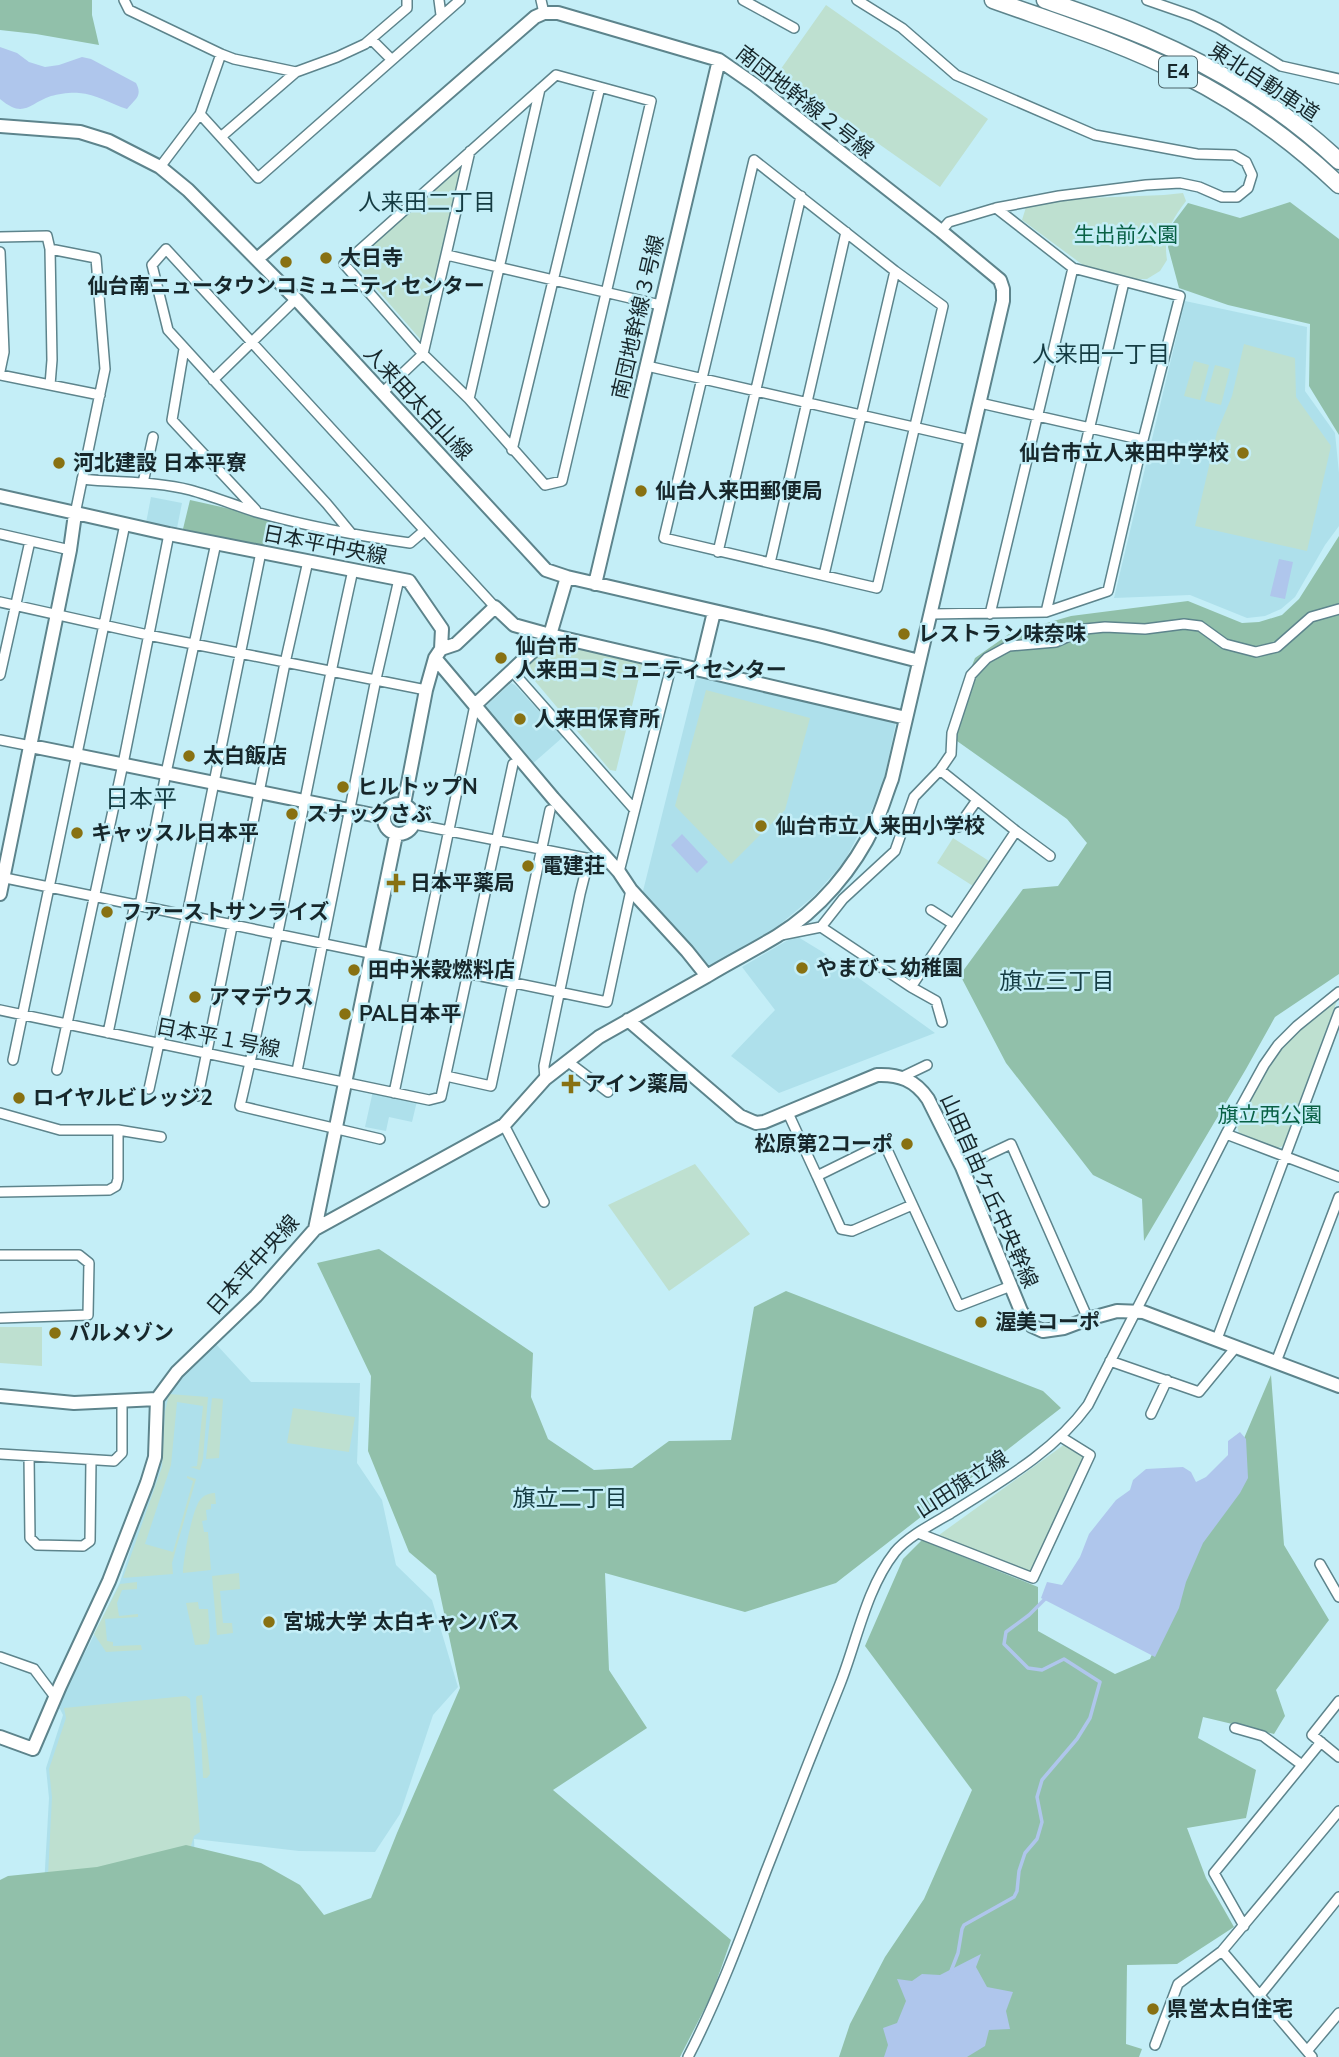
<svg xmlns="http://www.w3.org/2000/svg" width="1339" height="2057" font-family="'Nunito Sans','Noto Sans JP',sans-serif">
<rect width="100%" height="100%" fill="#c4eef7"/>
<path fill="#aee0eb" d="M1185 301 1307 327 1305 391 1335 433 1339 473V526L1325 545 1295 597 1281 609 1265 616 1247 618 1190 595 1114 598Z
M151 497 182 503 177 528 146 523Z
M697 675 896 722 882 790 844 862 814 896 778 926 722 961 706 967 642 895Z
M511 683 515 685 563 737 530 766 486 712V706Z
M798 937 821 951 935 1033 779 1093 731 1056 775 1010 742 967 788 940Z
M373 1091 417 1101 412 1122 389 1117 386 1131 365 1127Z
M215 1343 251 1382 360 1383 357 1463 382 1500 396 1565 432 1600 458 1687 433 1715 400 1814 375 1852 299 1851 194 1839 195 1860 44 1886 49 1798 46 1768 63 1715 60 1709H55L90 1643 120 1582 159 1462 164 1395 182 1372Z"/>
<path fill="#bee0d0" d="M826 5 988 119 940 187 778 73Z
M459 164 462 166 421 340 354 263Z
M1183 193 1186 201C1171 221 1163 234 1167 260L1160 271 1147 279H1127L1083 265 1022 220 1027 204 1064 199 1164 195Z
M1244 344 1295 358 1296 397 1331 446 1307 551 1195 526 1217 432 1232 396Z
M1194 361 1209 365 1200 400 1184 396Z
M1215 365 1230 369 1221 405 1205 401Z
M561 642 643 661 616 771 610 770 529 674V665L552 644Z
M706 690 810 718 785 810 731 864 675 806Z
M953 838 989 861 973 886 937 863Z
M1337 1001 1283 1146 1278 1148 1239 1133 1237 1126 1268 1066 1277 1053 1293 1036Z
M695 1164 750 1234 669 1291 608 1205Z
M0 1327H42V1366L0 1363Z
M169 1394 208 1397 203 1459 200 1470 190 1467 197 1466 203 1406 177 1402 171 1465 145 1544 173 1552 193 1481 187 1478V1476L196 1479 172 1563 173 1574 123 1578 162 1467 165 1412Z
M212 1398 223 1399 219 1458 206 1459Z
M293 1408 355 1417 349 1452 287 1443Z
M1065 1444 1087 1454 1033 1577 939 1535Z
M215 1493 216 1504H211V1509L206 1510 207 1520 202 1521 204 1532H208L211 1570 183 1573C183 1559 192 1510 200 1500 204 1495 209 1493 215 1493Z
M239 1573 240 1589 220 1591 223 1623H232L233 1633 217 1635 212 1576Z
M137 1582V1589L122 1590 117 1603 119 1616 138 1614V1617L105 1619 107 1641 113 1642V1646L141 1645 142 1650 106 1652 94 1634 120 1584Z
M198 1602 199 1609H208L210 1637 208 1644 195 1645 186 1603Z
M202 1695 210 1774 207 1778H203L201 1733H198L196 1698 197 1696Z
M186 1696 190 1699 200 1832 194 1836 189 1852 48 1876 52 1797 49 1769 66 1718 64 1708Z"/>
<path fill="#91c0aa" d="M0 0H92V15L99 45 36 34 0 30Z
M1290 202 1339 239V435L1309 386 1310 324 1228 305 1179 288 1168 247 1173 223 1188 203 1240 218Z
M190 500 271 518 264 547 183 529Z
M1339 536V974L1275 1017 1246 1069 1144 1241 1142 1199 1093 1175 1006 1063 960 975 1023 889 1058 886 1087 843 1067 819 957 741 958 701 975 658 1009 634 1071 616 1188 601 1242 623 1259 622 1282 615 1299 599Z
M379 1249 533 1353 531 1397 548 1439 594 1470 632 1468 669 1441 731 1440 754 1307 786 1291 1043 1391 1061 1408 836 1583 745 1612 605 1573 609 1670 647 1728 553 1790 731 1940 712 1994 680 2057H0V1880L8 1876 97 1867 186 1845 261 1863 300 1885 324 1915 371 1898 397 1833 460 1688 436 1575 409 1552 368 1451 371 1376 317 1263Z
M1271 1375 1284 1545 1329 1620 1276 1690 1285 1716 1274 1734 1203 1717 1198 1738 1256 1770 1246 1818 1187 1828 1206 1878 1234 1927 1177 1964 1127 1965 1126 2044 1142 2049 1139 2057H839L850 2024 885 1957 924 1899 972 1790 865 1646 903 1559 922 1540 1038 1587V1631L1115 1674 1150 1659Z"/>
<path fill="#afc6ec" d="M0 47 17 53 29 62 45 67 59 65 82 57 91 59 136 83C143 96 135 99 127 109 111 104 96 94 79 93 71 92 59 94 51 96 28 104 24 119 0 99Z
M1279 559 1293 562 1285 599 1270 596Z
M682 834 708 862 697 873 671 845Z
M1240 1432 1246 1439 1248 1478 1240 1493 1203 1543 1186 1582 1179 1608 1155 1657 1041 1598 1047 1582 1062 1585 1080 1557 1089 1534 1116 1500 1130 1490 1133 1480 1146 1469 1183 1467 1191 1472 1196 1482 1206 1477 1228 1455V1441Z
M981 1954 976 1967 987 1987 1013 1992 1006 2011 1010 2029 989 2030 985 2046 967 2057H884L888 2045 883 2028 897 2023 906 2001 897 1979 912 1981 922 1974 940 1975Z"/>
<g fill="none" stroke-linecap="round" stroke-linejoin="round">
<path stroke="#afc6ec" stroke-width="3.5" d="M951 1971 958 1953 962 1929 964 1925 1014 1897 1017 1891 1019 1871 1025 1853 1037 1839 1042 1822 1037 1797 1042 1780 1077 1739 1090 1718 1100 1682 1064 1659 1042 1670 1028 1668 1004 1644 1006 1632 1029 1615 1047 1597"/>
<g stroke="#5d848c" stroke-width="12">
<path id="street" d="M124 0 129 10 221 54 200 114 160 167
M439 0 441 15
M541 0 544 13
M743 0 794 28
M857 0 902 28 956 75 1095 135 1197 154 1234 155 1246 162 1252 175 1248 188 1237 197H1222L1199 187 1180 183 1146 185 1059 196 996 208 949 222 941 231
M1147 0 1193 16 1218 28 1281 66 1339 79
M371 39 391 59
M221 54 234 59 296 72
M556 75 651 101 562 481 545 485 469 399 423 354 344 264Z
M200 114 258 178 460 0
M222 136 296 72 337 57 365 44 407 8V0
M754 160 895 271 943 306 877 588 664 538Z
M0 237 47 236 50 249 96 258 105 369 75 514
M0 252 4 352 0 371
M447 255 660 305
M184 349 172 420 256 510
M647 366 970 440
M0 375 100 395
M213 380 296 299
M50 385 52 360 50 249
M382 393 423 354 470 151
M469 399 540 89
M980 403 1143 440
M512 450 600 87
M82 479C118 483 155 481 190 490 212 496 234 505 256 512 306 526 359 536 410 543L424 531
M143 483 153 437
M351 533 327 504 168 330 152 265 166 249 495 607
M0 534 70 550
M718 552 801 196
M770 563 846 232
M353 570C313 748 282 928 240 1106L380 1139
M824 575 895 271
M0 602 148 635 426 690
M1046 612 1124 282
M931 614 1046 612 1108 591 1143 440 1180 296 1073 268 996 208
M990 614 1073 268
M512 671 634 809
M0 675 30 541
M0 740 31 746
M414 824 611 863
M958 827 977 800
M1016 831 1050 856
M619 872 672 663
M0 877 607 1002 631 890
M140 905 166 773 216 543
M931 910 953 924
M821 927 911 987 1016 831 940 770
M781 935 821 927 843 899 895 851 914 797 940 770 951 754 952 733 971 675 987 658 1009 646 1056 642 1085 629 1105 627 1145 629 1184 624 1200 626 1225 644 1256 652 1277 647 1311 617 1339 609
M911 987 936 1001 942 1022
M0 1010 429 1100 441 1097 513 764
M108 1033 135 904
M13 1060 125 524
M567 1061 608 1092
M57 1070 123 764 169 534
M297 1071 376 679 399 579
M446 1076 491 1086 550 810
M902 1077 927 1065
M545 1079 544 1066 580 894 589 858
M149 1089 187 915 261 552
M394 1093 475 705
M198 1096 285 663 308 561
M0 1113 60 1130H118L161 1137
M788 1113 817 1176 884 1143 959 1306 1011 1286
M504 1125 544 1202
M1226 1134 1339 1177
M962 1167 1011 1144 1088 1319
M817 1176 841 1229 852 1231 912 1205
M0 1192 109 1190 116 1186 118 1179V1130
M0 1255H79L89 1263 88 1315 0 1318
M1217 1339 1339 1012
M1110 1361 1199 1392 1236 1347
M1276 1362 1339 1197
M1151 1414 1167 1380
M0 1454 114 1461 122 1453V1401
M29 1456 30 1538 37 1545 83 1546 90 1541 91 1460
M918 1533 1033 1578 1090 1455 1061 1437
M1320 1564 1339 1597
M0 1657 34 1669 55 1697
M1339 1701 1312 1735 1339 1757
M1235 1728 1263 1736 1302 1765
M1244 1926 1214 1873 1321 1742
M1222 1951 1312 2057
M1260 1995 1339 1897
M1155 2045 1178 1984 1222 1951 1339 1811
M1307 2051 1339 2013
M688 2057C719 1997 742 1934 766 1871 790 1809 815 1746 840 1684 857 1641 866 1589 895 1552 907 1537 934 1523 951 1513 1000 1482 1054 1452 1088 1405L1226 1134 1264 1065 1278 1045 1297 1026 1339 992"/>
</g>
<g stroke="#5d848c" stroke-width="16">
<path id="secondary" d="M0 126 80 132 109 141 160 167 188 190 296 299 546 570 567 577 822 636 919 661
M257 259 535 17 544 13H558L719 60 755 85 941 231 1000 280 1003 289V301L892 779C886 794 882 810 875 824 854 869 819 910 777 936 754 950 730 962 707 976
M0 496 169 534 409 581 442 629 441 649 435 658 426 690 404 804
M595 584 719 60
M441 649 456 644 495 607 514 625 550 635 906 718
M700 670 714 612
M475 705 550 635 567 577
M31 746 383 817
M384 819a15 15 0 1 1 30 0a15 15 0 1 1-30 0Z
M0 894 70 550 75 514
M628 1020 740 1116 756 1123 764 1122 877 1075C899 1074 915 1080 928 1099L962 1167 1021 1311 1032 1326 1043 1331 1064 1328 1088 1319 1117 1311 1143 1312 1339 1386
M315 1229 504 1125 545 1079 599 1037 707 976 687 951 631 890 619 872 553 798 435 658
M0 1396 74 1403 157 1399
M0 1737 33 1749 60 1686 109 1581 147 1483 155 1457 157 1399 177 1372 256 1296 315 1229 396 835"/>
</g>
<g stroke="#5d848c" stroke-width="19">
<path id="highway" d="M993 0C1057 23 1122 43 1182 74 1240 103 1293 141 1339 185
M1045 0C1080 12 1116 24 1150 39 1218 68 1285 110 1339 161"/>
</g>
<use href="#street" stroke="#fff" stroke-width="9"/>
<use href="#secondary" stroke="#fff" stroke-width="12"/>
<use href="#highway" stroke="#fff" stroke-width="16"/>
</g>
<g fill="#887112" stroke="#c4eef7" stroke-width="2.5">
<circle cx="326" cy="258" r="7"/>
<circle cx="286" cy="262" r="7"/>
<circle cx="1243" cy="453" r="7"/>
<circle cx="59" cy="463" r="7"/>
<circle cx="641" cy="491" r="7"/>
<circle cx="904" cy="634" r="7"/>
<circle cx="501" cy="658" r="7"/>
<circle cx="520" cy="719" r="7"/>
<circle cx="189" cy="756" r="7"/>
<circle cx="343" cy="787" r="7"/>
<circle cx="292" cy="814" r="7"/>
<circle cx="761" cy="826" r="7"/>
<circle cx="77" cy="833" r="7"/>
<circle cx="528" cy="866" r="7"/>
<path d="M392.5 872.5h7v7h7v7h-7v7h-7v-7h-7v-7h7z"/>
<circle cx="107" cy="912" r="7"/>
<circle cx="802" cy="968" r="7"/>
<circle cx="354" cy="970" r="7"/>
<circle cx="195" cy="997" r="7"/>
<circle cx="345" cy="1014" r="7"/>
<path d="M567.5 1073.5h7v7h7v7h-7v7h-7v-7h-7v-7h7z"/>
<circle cx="19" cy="1098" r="7"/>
<circle cx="907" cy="1144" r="7"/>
<circle cx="981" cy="1322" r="7"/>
<circle cx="55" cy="1333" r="7"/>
<circle cx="269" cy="1622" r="7"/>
<circle cx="1153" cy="2009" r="7"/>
</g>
<g text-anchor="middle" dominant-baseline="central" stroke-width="5" stroke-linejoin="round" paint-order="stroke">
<rect fill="#c4eef7" stroke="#4b6368" stroke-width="2" x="1159" y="56.5" width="38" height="31" rx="5"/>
<g font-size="19" font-weight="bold" fill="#17272b">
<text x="1178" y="72">E4</text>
</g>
<g font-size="21" fill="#17272b" stroke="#c4eef7">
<text transform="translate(1264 82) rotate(33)">東北自動車道</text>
<text transform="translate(805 102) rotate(38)">南団地幹線２号線</text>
<text transform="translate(638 317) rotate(-77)">南団地幹線３号線</text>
<text transform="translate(418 403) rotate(47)">人来田太白山線</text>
<text transform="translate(325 545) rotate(11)">日本平中央線</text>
<text transform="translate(218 1038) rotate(11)">日本平１号線</text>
<text transform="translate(989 1191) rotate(66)">山田自由ケ丘中央幹線</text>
<text transform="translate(253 1265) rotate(-48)">日本平中央線</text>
<text transform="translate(962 1484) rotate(-33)">山田旗立線</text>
</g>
<g font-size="21" fill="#096145" stroke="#c4eef7">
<text x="1126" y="235">生出前公園</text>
<text x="1270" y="1115">旗立西公園</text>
</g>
<g font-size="21" font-weight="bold" fill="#17272b" stroke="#c4eef7" text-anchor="start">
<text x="340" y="258">大日寺</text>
<text x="286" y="286" text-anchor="middle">仙台南ニュータウンコミュニティセンター</text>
<text x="1229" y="453" text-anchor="end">仙台市立人来田中学校</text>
<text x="73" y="463">河北建設 日本平寮</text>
<text x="655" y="491">仙台人来田郵便局</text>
<text x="918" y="634">レストラン味奈味</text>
<text x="515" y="646">仙台市<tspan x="515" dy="24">人来田コミュニティセンター</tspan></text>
<text x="534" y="719">人来田保育所</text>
<text x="203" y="756">太白飯店</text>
<text x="357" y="787">ヒルトップN</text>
<text x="306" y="814">スナックさぶ</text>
<text x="775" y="826">仙台市立人来田小学校</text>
<text x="91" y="833">キャッスル日本平</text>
<text x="542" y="866">電建荘</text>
<text x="410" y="883">日本平薬局</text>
<text x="121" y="912">ファーストサンライズ</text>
<text x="816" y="968">やまびこ幼稚園</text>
<text x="368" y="970">田中米穀燃料店</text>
<text x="209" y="997">アマデウス</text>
<text x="359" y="1014">PAL日本平</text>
<text x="585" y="1084">アイン薬局</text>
<text x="33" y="1098">ロイヤルビレッジ2</text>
<text x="893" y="1144" text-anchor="end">松原第2コーポ</text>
<text x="995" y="1322">渥美コーポ</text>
<text x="69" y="1333">パルメゾン</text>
<text x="283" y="1622">宮城大学 太白キャンパス</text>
<text x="1167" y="2009">県営太白住宅</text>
</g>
<g font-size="23" fill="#153c43" stroke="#c4eef7">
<text x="427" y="202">人来田二丁目</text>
<text x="1101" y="354">人来田一丁目</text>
<text x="1057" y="981">旗立三丁目</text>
<text x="570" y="1498">旗立二丁目</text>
</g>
<g font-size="24" fill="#153c43" stroke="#c4eef7">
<text x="141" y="799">日本平</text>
</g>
</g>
</svg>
